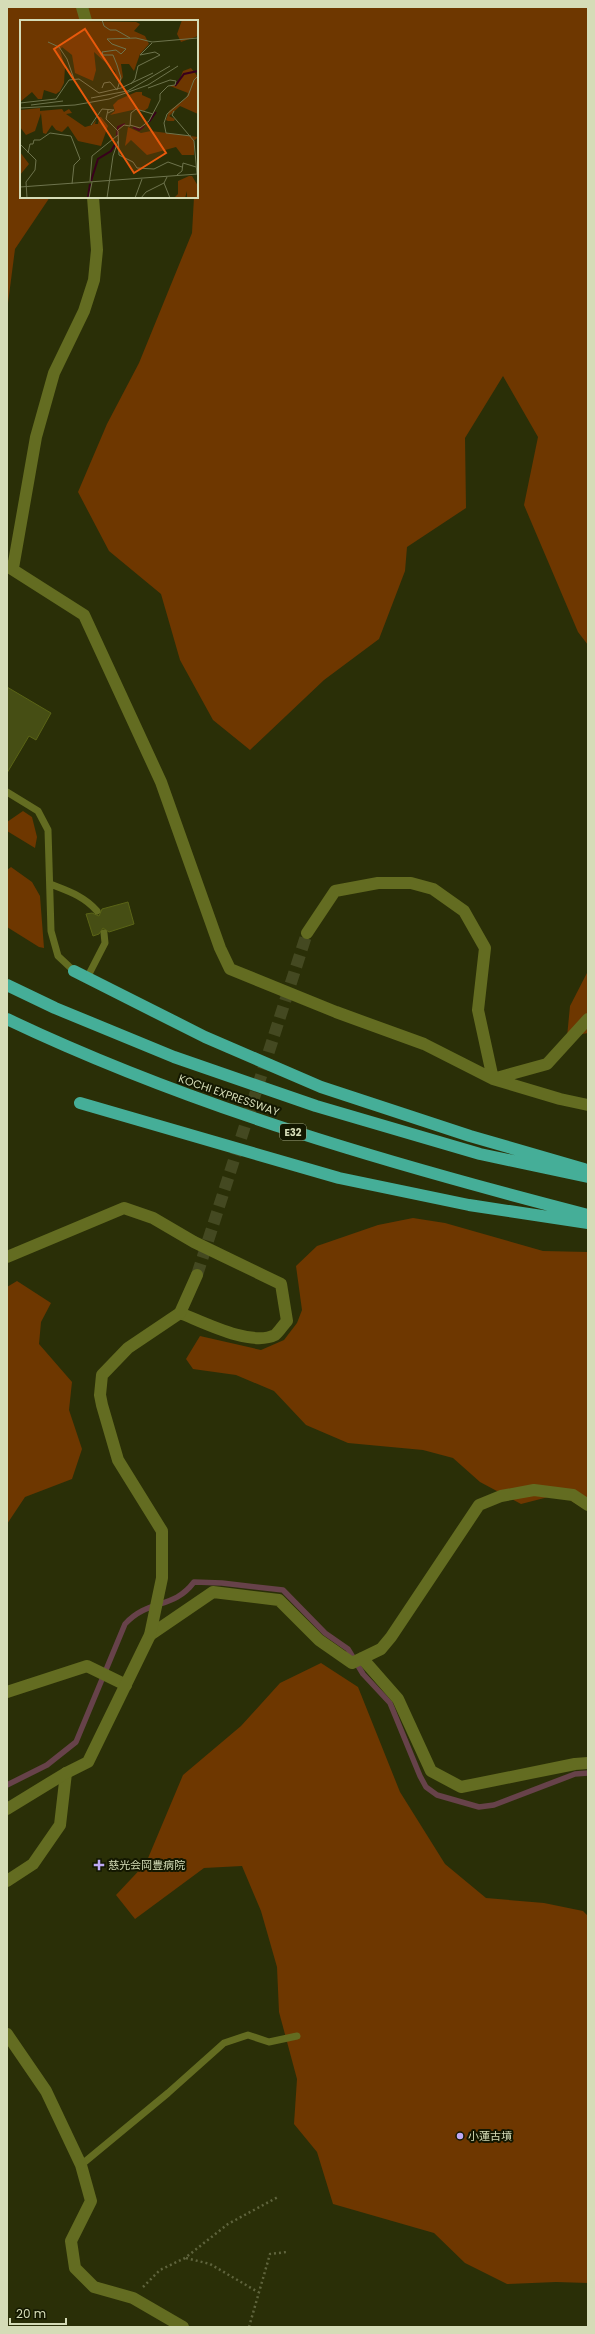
<svg xmlns="http://www.w3.org/2000/svg" width="595" height="2334" font-family="Poppins,'Noto Sans JP',sans-serif">
<rect width="100%" height="100%" fill="#2a2f07"/>
<path fill="#6e3700" d="M7 7H588V645L578 632 524 505 538 437 503 376 465 438 466 508 407 547 405 571 379 639 324 680 250 750 213 720 180 660 161 594 109 551 78 492 107 424 139 363 192 233 194 197H197V21H21V197H50L15 249 7 311Z
M23 811 32 817 37 837 35 848 7 831V822Z
M11 867 32 882 40 896 44 948 39 947 7 927V870Z
M588 971V1033L567 1037 570 1006Z
M413 1218 445 1223 543 1251 588 1252V1511L560 1494 521 1504 480 1482 453 1458 423 1450 348 1443 306 1425 274 1391 236 1375 193 1369 186 1359 200 1336 261 1350 284 1340 297 1323 302 1310 296 1266 317 1246 378 1225Z
M17 1281 51 1303 41 1322 39 1344 72 1382 69 1410 82 1449 72 1479 25 1497 7 1524V1287Z
M321 1663 358 1687 400 1792 445 1864 486 1898 544 1903 583 1911 588 1916V2283L556 2282 507 2284 465 2263 434 2233 333 2204 317 2152 294 2124 297 2079 279 2012 277 1967 261 1911 242 1866 204 1868 135 1919 116 1895 146 1863 183 1775 241 1726 280 1683Z"/>
<g fill="none" stroke-linecap="round" stroke-linejoin="round">
<path stroke="#67424a" stroke-width="5.5" d="M7 1785 47 1765 76 1742 125 1624C149 1598 173 1610 194 1582L222 1583 283 1590 325 1633 348 1649 363 1674 390 1703 420 1776 426 1787 437 1795 479 1807 494 1805 575 1774 588 1773"/>
</g>
<path fill="#464e14" stroke="#5a6416" d="M7 687 51 713 36 740 29 736 7 773Z
M128 902 134 924 109 932 103 928 99 934 93 936 86 914 92 913 99 916 102 909Z"/>
<g fill="none" stroke-linecap="round" stroke-linejoin="round">
<path stroke="#444921" stroke-width="12" stroke-dasharray="12 6" stroke-linecap="butt" d="M197 1275 307 933"/>
<path stroke="#5f643d" stroke-width="2.5" stroke-dasharray="2 3" stroke-linecap="butt" d="M186 2258 210 2264 258 2292
M143 2287 160 2270 185 2258 228 2224 278 2197
M249 2327 270 2254 287 2252"/>
<path stroke="#636c21" stroke-width="7" d="M7 792 38 811 48 830 51 931 58 956 74 971
M50 884C68 891 84 896 97 911
M87 978 105 943 104 933
M81 2165 168 2093 224 2043 248 2035 269 2042 297 2036"/>
<path stroke="#636c21" stroke-width="12" d="M82 7 86 21
M7 566 84 615 161 782 220 948 230 969 336 1012 424 1044 493 1079 560 1099 588 1105
M13 568 36 437 54 373 84 311 94 280 97 250 93 197
M307 933 335 891 378 883H411L433 889 464 911 485 948 478 1010 493 1079
M493 1079 547 1064 588 1019
M7 1257 124 1208 153 1218 194 1242 281 1284 287 1321C283 1325 279 1332 275 1335 251 1347 203 1322 180 1313
M150 1635 213 1592 279 1600 319 1640 352 1663 381 1649 391 1637 479 1505 501 1496 534 1490 573 1495 588 1505
M362 1658 398 1699 431 1771 461 1787 575 1764 588 1763
M7 1692 87 1666 126 1685
M7 1881 33 1864 60 1825 66 1773
M7 2034 46 2091 81 2165 91 2201 71 2241 75 2268 94 2287 133 2298 183 2327"/>
<path stroke="#636c21" stroke-width="12" d="M7 1809 66 1773 88 1762 150 1635 162 1578V1531L118 1460 102 1405 100 1395 102 1375 128 1348 180 1313 197 1275"/>
<path stroke="#45ae98" stroke-width="12" d="M74 971 205 1037 321 1087 470 1136 584 1169
M7 985 55 1008 174 1057 316 1106 480 1154 588 1177
M7 1019C192 1107 390 1164 588 1215
M80 1103 339 1178 469 1205 588 1223"/>
</g>
<g fill="#bea9f5" stroke="#131700" stroke-width="1.5">
<path d="M97 1859h4v4h4v4h-4v4h-4v-4h-4v-4h4z"/>
<circle cx="460" cy="2136" r="4"/>
</g>
<g text-anchor="middle" dominant-baseline="central" stroke-width="4" stroke-linejoin="round" paint-order="stroke">
<rect fill="#131700" stroke="#9ba180" stroke-width="1" x="280" y="1124" width="26" height="16" rx="3"/>
<g font-size="10" font-weight="bold" fill="#d5dcb7">
<text x="293" y="1132">E32</text>
</g>
<g font-size="11" fill="#d5dcb7" stroke="#131700">
<text transform="translate(229 1095) rotate(19)">KOCHI EXPRESSWAY</text>
</g>
<g font-size="11" fill="#d5dcb7" stroke="#131700" text-anchor="start">
<text x="108" y="1865">慈光会岡豊病院</text>
<text x="468" y="2136">小蓮古墳</text>
</g>
</g>
<g transform="translate(20 20)">
<rect width="178" height="178" fill="#2a2f07"/>
<path d="M0 0 116 2 120 4 114 11 125 16 129 24 120 34 114 51 109 44H101L103 57 99 65 95 51 74 32 76 50 73 61 55 53 52 35 42 27 40 30 45 47 44 63 40 71 36 74 24 70 22 79H18L12 72 0 82ZM162 0H178V16L161 22 157 14ZM171 48 178 57V94L160 86 149 96 155 99 154 101H148L146 100 149 91 166 78 168 73 150 66 158 64 163 51ZM116 72H122V75L131 79 128 88 124 91 117 89 90 95 95 91 93 85 98 80ZM20 88V91L42 89 44 92 49 89 52 93 46 94 65 107 72 105 76 100 75 104H78L79 97H81L88 106 81 126 58 121 48 106 42 112 36 110 32 105 26 114 23 113 21 93 15 111 6 115 0 107V90ZM108 107 121 113 131 111 178 117 174 121V135H162L156 127 127 135 111 120 105 126ZM0 132 9 144 0 155ZM169 156H172L178 166V178H167V171L165 178H154L158 174V161Z" fill="#6e3700"/>
<path fill="none" stroke="#38001c" stroke-width="2" d="M155 66 164 54 178 51M129 102 136 92M113 107 119 110 124 106M97 116 98 107 105 104M71 161 78 139 91 131 96 123M68 177 70 164"/>
<path fill="none" stroke="#6e744d" stroke-width="1" d="M82 0 84 6 90 10H96L110 18M28 22 39 27 47 39 54 59M111 64 115 59 118 46 140 35 135 32 120 35 132 23M82 68 84 63 90 62 97 70M97 70 101 58 97 45 93 35H83L82 32 96 30 101 34 106 29 92 24 87 19 116 18 132 22 178 18M106 72 150 46M71 78 107 71M0 83 36 79 49 60 59 59 79 73 101 68 133 53M11 85 43 81M0 88 55 85 89 79 128 65 158 46M88 90 86 99 98 111 99 135 113 142 117 148 134 149 148 142 162 147M154 91 152 95 174 121 177 154M71 105 82 89 94 90 88 93M110 105 120 108 129 101 140 80V74L148 66 155 65 156 61 150 60 128 68M98 110 104 105 110 106 111 93 116 89 133 94M171 116 146 113 144 103 147 94 168 76 174 60 178 56M0 124 16 140 15 150 6 162 7 178M8 133 10 124H13L14 120H20L30 113 51 116 60 139 54 145 52 164M157 155 162 151 163 143 176 147M70 161 72 136 98 115M144 163 150 178M0 167 178 154M69 178 72 162M87 178 93 136 98 121M115 178 122 159M121 178 126 172 144 163 147 157"/>
<path fill="#e8590c" fill-opacity="0.15" stroke="#e8590c" stroke-width="2" d="M65 9 146 133 114 153 34 29Z"/>
<rect width="178" height="178" fill="none" stroke="#d5dcb7" stroke-width="2"/>
</g>
<rect width="595" height="2334" fill="none" stroke="#d5dcb7" stroke-width="16"/>
<path d="M10 2318v6h56v-6" fill="none" stroke="#d5dcb7" stroke-width="2"/>
<text x="16" y="2318" font-size="12" fill="#d5dcb7" stroke="#131700" stroke-width="3" paint-order="stroke">20 m</text>
</svg>
